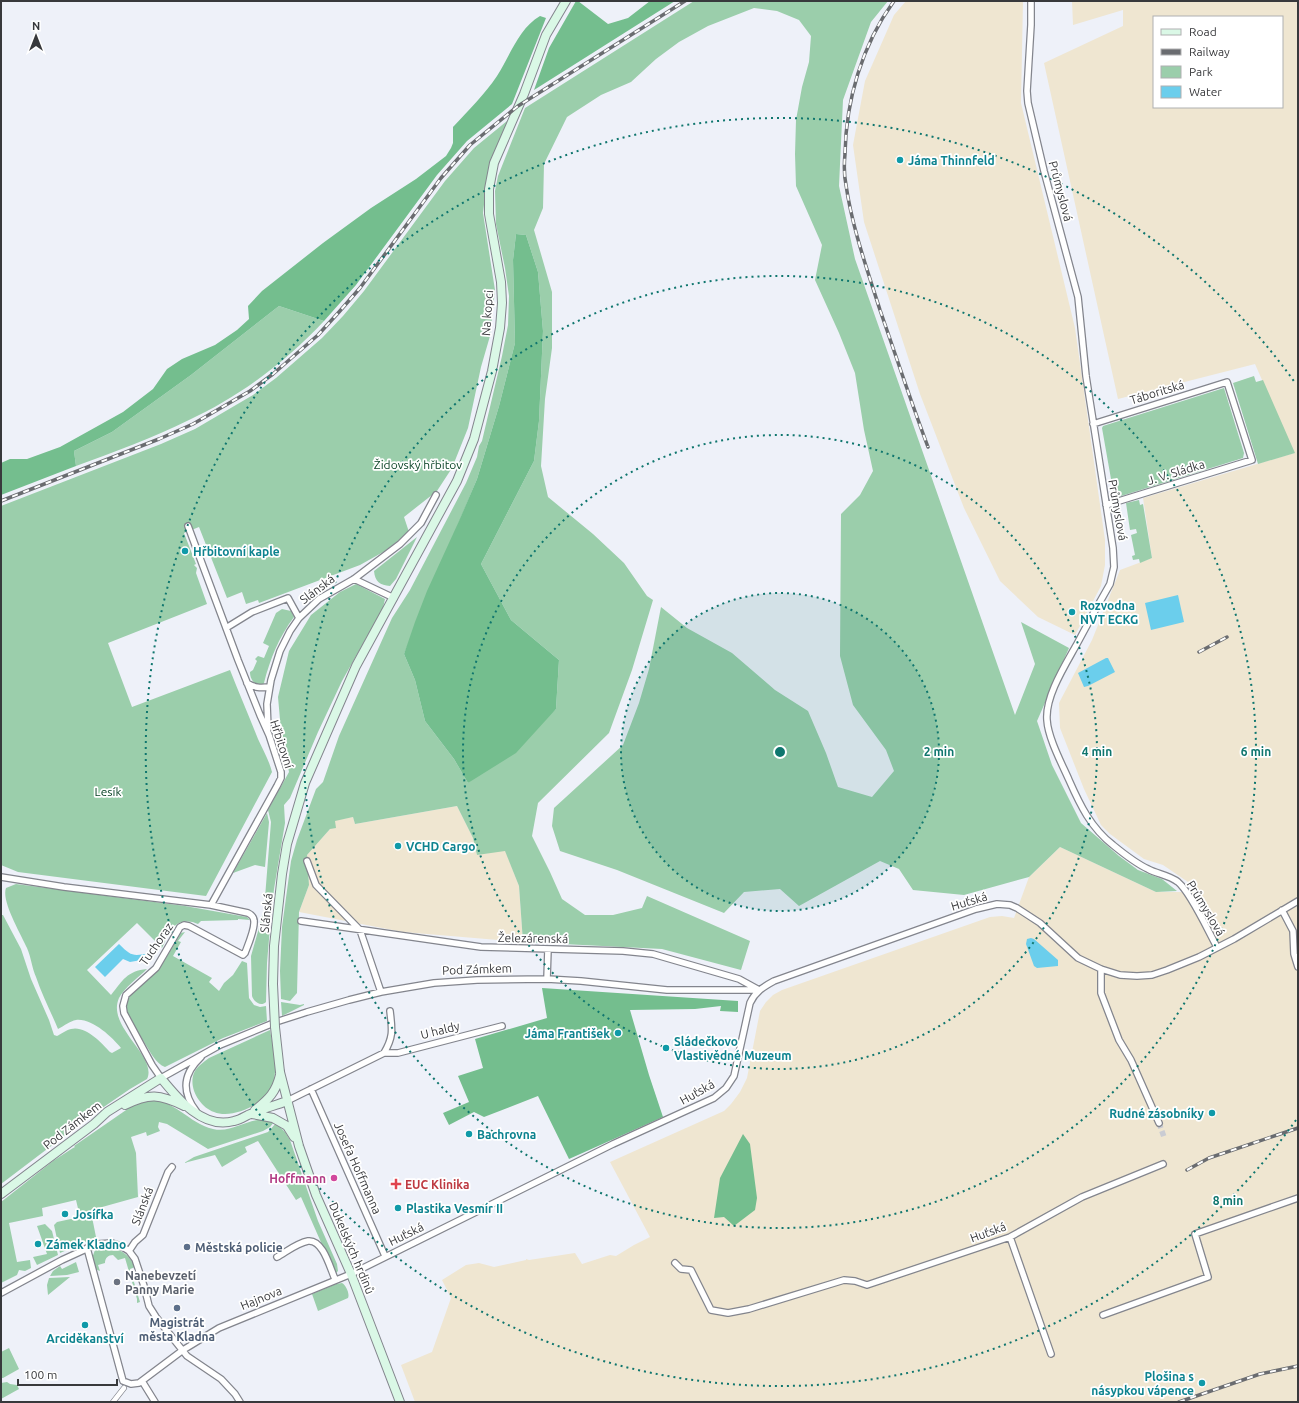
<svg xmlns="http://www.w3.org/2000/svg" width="1299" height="1403" font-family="Ubuntu,sans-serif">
<rect width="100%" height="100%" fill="#eef1f9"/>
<path fill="#efe6d1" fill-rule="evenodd" d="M906 1H1023L1021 103 1075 328 1105 540V565L1101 586 1075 635 1038 617 1000 581 964 508 920 394 864 222 853 145 865 81 894 15Z
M1072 1H1298V1402H415L401 1365 432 1352 451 1298 442 1280 466 1265 479 1263 494 1267 526 1260V1259L529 1260 575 1253 582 1264 610 1255 616 1256 634 1245 650 1237 610 1162 724 1111 731 1104 740 1092 747 1078 760 1011 766 1002 773 995 782 990 990 917 1002 916 1014 918 1029 877 1060 847 1156 892H1196L1188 882 1163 865 1144 859 1110 834 1101 825 1084 789 1060 728 1059 703 1092 640 1120 570 1152 558 1143 498 1294 453 1255 364 1118 399 1044 63 1123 26V10L1073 25ZM1154 17H1282V107H1154Z
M457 806 473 838 477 855 505 850 519 886 523 942 403 932 299 912 309 885 307 855 330 829 335 820 353 817 355 824Z"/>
<path fill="#9bceab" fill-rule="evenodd" d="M694 1H888L871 22 843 100 839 186 855 259 1015 715 1035 664 1021 622 1069 648 1037 721 1052 765 1081 823 1119 856 1138 870 1162 879 1177 891 1156 892 1060 847 1029 877 964 895 913 890 899 869 880 861 799 906 780 889 744 892 724 913 617 870 560 851 552 826 554 808 623 745 639 703 649 669 661 607 687 628 732 653 775 690 808 711 826 753 838 787 872 797 894 771 886 750 853 705 840 656 841 514 860 495 873 471 864 430 855 373 839 333 815 280 822 245 796 186 795 154 796 120 802 87 809 62 811 36 799 20 777 11 754 8 708 26 679 42 656 59 631 82 601 95 567 117 544 164 543 208 534 230 552 292V348L545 399 541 466 548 497 593 534 624 563 647 596 653 600 632 670 609 733 538 803 532 836 550 872 562 899 585 915H613L642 908 647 896 750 941 741 970 662 949 523 942 519 886 505 851 477 855 473 838 457 806 355 824 353 817 335 821 336 828 330 829 307 855 309 885 299 912 297 993 290 1001 281 999 280 971 282 927 291 861 297 840 316 789 323 782 339 736 392 618 410 590 466 483 477 457 479 446 482 441 502 356 508 325 509 296 505 268 496 224 495 191 498 176 525 108ZM516 234 526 235 538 272 543 331 539 421 534 461 481 564 511 620 559 660 556 709 468 783 454 759 425 721 415 680 404 654 477 479 499 406 515 343 513 260Z
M507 121 506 127 488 172 483 213 495 290 490 336 481 367 468 428 452 468 437 491 404 517 409 532 385 551 360 565 259 603 258 600 246 604 242 592 227 598 199 527 184 533 196 564 194 565 197 568 196 573 207 604 108 643 132 707 230 670C239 693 249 716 258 739 263 750 269 760 272 772L206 896 18 872 1 865V506L161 444 195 429 253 395 276 378 322 338 343 316 364 291 445 181 474 148Z
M279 306 324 321C287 361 239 397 189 420 153 438 114 452 76 466L74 451 112 432 191 375Z
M1254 376 1256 382 1263 380 1295 453 1258 464 1233 383Z
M1224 388 1244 453 1243 458 1118 497 1114 496 1102 428 1103 426Z
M1139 500 1140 505 1143 504 1152 558 1140 563 1139 559 1133 560 1132 556 1135 555 1131 535 1137 533 1136 529 1130 530 1126 503Z
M417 537 396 579 390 586C380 585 375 582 374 571Z
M356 584 385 599 383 608 342 681 318 732 290 798 284 805 285 823 274 889 270 927 267 963 266 1002C261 1007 254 1002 252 996L251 956 264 910 271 822 268 810 289 772 281 731 278 697 289 651 311 615 340 592Z
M282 609 291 611 294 617C279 637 270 659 264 683L263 685C255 686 250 680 250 672L253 670 257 661 255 659 258 656 264 658 269 646 263 643 276 613Z
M267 813 269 822 265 867 255 865 233 873Z
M16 884 185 906 247 917 250 920 238 919V920L201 921 198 924C192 921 188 921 182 922 169 926 168 937 162 948L137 923 87 970 111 995C123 980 127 971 147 969 139 977 124 988 119 998 106 1027 158 1056 147 1079L130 1089 92 1115 1 1184V915H3L21 949 31 979 49 1020 54 1035 57 1036C61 1034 66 1030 71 1029 85 1025 102 1043 110 1052L112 1053 121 1048C112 1037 92 1018 76 1020 70 1021 64 1026 58 1029 51 1012 42 995 36 977 32 968 31 957 27 948 21 934 1 901 6 888Z
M185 932 178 941 181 942 173 956 212 978 209 982 219 991 224 983 233 975 242 961 247 963 249 998 254 1005 260 1007 266 1006 267 1021 223 1038 165 1067C156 1064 149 1050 144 1042 139 1033 130 1022 127 1012 122 993 147 981 158 969 165 962 174 943 181 933Z
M281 1002 300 1005 304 1004V1005L282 1016Z
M270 1030C273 1047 278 1067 273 1084 267 1103 233 1120 214 1112 200 1107 188 1088 194 1073 197 1066 204 1062 209 1058Z
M146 1099C175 1099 188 1123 213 1129 229 1133 243 1122 258 1120 263 1119 269 1121 274 1122L270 1127 263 1131 208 1149 167 1124 159 1122 158 1127 160 1131 147 1136 146 1132 131 1137 136 1153 138 1197 95 1209V1211L91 1212 96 1237 60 1253 54 1225 57 1222 80 1217 76 1200 42 1208 43 1216 9 1223 17 1262 30 1260 31 1268 25 1271 19 1270 17 1275 1 1283V1202L53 1161 73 1148 75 1147 74 1146 129 1108Z
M276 1123 285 1132 290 1140 318 1221 337 1264 338 1271 335 1274 301 1197 296 1200 258 1141 245 1147 247 1152 222 1167 215 1155 184 1163 194 1157 268 1132Z
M45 1224 52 1231 58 1255 37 1265 33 1257 47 1254 37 1226Z
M102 1247C117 1246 129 1253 135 1267L130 1269 140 1302 137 1303V1299L125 1258 118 1260 113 1255C108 1255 105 1258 105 1263L98 1265 100 1271 95 1269 92 1258 95 1250Z
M76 1262 79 1272 67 1275 50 1276 53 1271 60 1266 62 1269Z
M70 1277 48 1295 47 1285 49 1278Z
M342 1283C346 1285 350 1294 348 1298L318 1311 312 1294 336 1284Z
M9 1348 19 1369 3 1378H1V1352Z
M7 1382 10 1384 17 1385 19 1389 1 1399V1383Z"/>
<path fill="#74be8e" d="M576 1H578L608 24 628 18 650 1H675L534 90 549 48Z
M540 16 546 18 512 104 467 141 437 175 356 285 324 321 279 306 191 375 112 432 74 451 76 466 1 495V463L10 459H27L60 447 123 412 153 389 167 369 182 359 215 345 237 330 249 319 248 306 262 291 323 243 371 208 416 179 446 156 451 148 453 143V127C468 111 485 94 497 76 510 56 519 28 540 16Z
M516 234 526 235 538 272 543 331 539 421 534 461 481 564 511 620 559 660 556 709 516 753 468 783 454 759 425 721 415 680 404 654 415 622 427 591 459 521 477 479 499 406 515 343 513 260Z
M542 988 738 1001V1012L720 1011 721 1006 695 1009 630 1010 649 1075 663 1117 569 1159 538 1096 484 1117 474 1112 449 1125 443 1113 469 1102 458 1076 483 1068 475 1039 547 1018Z
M743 1134 750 1144 757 1198 755 1210 734 1226 724 1217 714 1218 720 1178Z"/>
<path fill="#6bceec" d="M1178 595 1184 622 1151 630 1145 603Z
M1106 658H1108L1115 672 1088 686 1084 687 1078 673Z
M1031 938 1034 939 1058 960V966L1037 968 1034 966 1026 944 1027 939Z
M119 944C132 957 133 956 151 953L153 958 130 962 123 959 105 977 95 967Z"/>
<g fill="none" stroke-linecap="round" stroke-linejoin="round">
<path stroke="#caccd3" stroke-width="5.5" stroke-dasharray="5.5 3" stroke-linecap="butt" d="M1159 1123 1164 1137"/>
<g stroke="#83858d" stroke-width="6">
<path id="pedestrian" d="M113 1402 124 1388"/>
</g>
<g stroke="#83858d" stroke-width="8">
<path id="minor" d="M1031 1V25L1027 91 1028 103 1044 171 1078 297 1086 376 1113 548 1114 567 1110 584C1099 603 1088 623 1078 642 1066 664 1045 696 1047 720 1048 738 1062 764 1069 780 1080 805 1091 828 1113 845 1124 854 1135 863 1148 869 1157 874 1169 875 1178 882 1191 893 1208 931 1217 947
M1093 424 1227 382 1252 460 1106 505
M188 526 238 660 260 715 269 735 281 772V778L277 786 211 905
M354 579 394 598
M226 628 252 612 288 598 299 618
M247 683C255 688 260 688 269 687
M268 729 267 704 271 680 280 651 290 631 299 618 319 599 354 579 400 544 421 523 436 495
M307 861 316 885 360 930 381 992
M1 877 64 887 211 905 248 913C252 915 254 917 254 921 255 929 248 945 245 953L243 955 189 926 184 925 180 927 156 968 126 995 123 1006 124 1013 152 1065 161 1078 220 1045 276 1022 307 1012 349 1000 381 992 434 983 477 980 547 979 581 981 667 990H759
M1282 910 1293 931 1294 954 1298 967
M301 921 481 947 623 951 653 954 739 979 759 990
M1101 969V993L1119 1040 1131 1060 1159 1123
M547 979 548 949
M384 1053H398L502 1026
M311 1089 385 1256
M287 1101 384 1053C394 1036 392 1029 390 1011
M196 1111C181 1091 183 1074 201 1057
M1010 1237 1051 1354
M87 1248 123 1381 131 1384 139 1383 183 1350 219 1328 351 1274 613 1144 714 1098 726 1088 734 1076 750 1003C755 992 763 987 774 981L976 909 997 904 1010 905 1017 908 1040 923 1078 958 1101 969 1120 975 1137 976 1152 975 1167 970 1199 957 1234 939 1298 901
M129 1251 135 1242 143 1235 168 1172 172 1167
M277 1257C286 1252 297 1243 308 1241 323 1239 330 1268 335 1279
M675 1263 681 1269 691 1270 711 1310 728 1313 749 1309 844 1280 855 1281 867 1285 1010 1237 1082 1197 1163 1164
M1 1293 62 1260 97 1244 112 1243 121 1246 129 1251 135 1259 144 1286 149 1306 156 1317 187 1356 221 1379 235 1394 240 1402
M1103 1315 1208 1277 1195 1234 1298 1198
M142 1381 155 1402"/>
</g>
<g stroke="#83858d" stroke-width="10">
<path id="secondary" d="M273 984 274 946 282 874 287 844 305 783 356 666 457 481 474 439 492 371 500 328 502 303 501 282 489 214V189L494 163 524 94 546 35 566 1
M280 1072 299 1146 316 1195 351 1274 400 1402
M125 1105C149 1093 160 1094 184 1106
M255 1110C269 1099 276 1092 280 1075
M252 1114 273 1118 287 1126 294 1137
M1 1194 94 1124 107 1112 161 1078C178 1099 203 1130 234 1121 239 1120 244 1117 248 1115 261 1109 274 1106 287 1101"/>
</g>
<use href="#pedestrian" stroke="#fff" stroke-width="4.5"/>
<use href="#minor" stroke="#fff" stroke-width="5.5"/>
<use href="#secondary" stroke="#daf8e6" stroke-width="8"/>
<g stroke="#6a6c70" stroke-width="3.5">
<path id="rail" d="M894 1C862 45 846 100 845 154 844 164 844 175 846 185 852 227 867 269 880 310 896 356 911 402 928 447
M1 501 159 439 193 424 250 391 273 374 318 335 339 312 360 288 441 178 470 145 518 106 685 1
M1199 652 1227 637
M1187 1170 1209 1158 1298 1128
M1179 1402 1260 1374 1298 1366"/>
</g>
<use href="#rail" stroke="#fff" stroke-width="2" stroke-dasharray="6" stroke-linecap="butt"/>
<g stroke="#83858d" stroke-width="10" stroke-linecap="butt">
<path id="secondary-bridge" d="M273 984 275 1027 280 1072"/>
</g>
<use href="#secondary-bridge" stroke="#daf8e6" stroke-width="8"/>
</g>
<circle cx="780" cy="752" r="159" fill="#0f766e" fill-opacity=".12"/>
<g fill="none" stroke="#0f766e" stroke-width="2" stroke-dasharray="2 4">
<circle cx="780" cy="752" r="159"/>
<circle cx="780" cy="752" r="317"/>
<circle cx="780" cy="752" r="476"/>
<path d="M1296 1120A634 634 0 1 1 1296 384"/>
</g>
<g fill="#0f9aa8" stroke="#fff" stroke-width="1.5">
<circle cx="900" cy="160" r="4"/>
<circle cx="185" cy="551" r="4"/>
<circle cx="1072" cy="612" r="4"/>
<circle cx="398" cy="846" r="4"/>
<circle cx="618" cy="1033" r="4"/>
<circle cx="666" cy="1048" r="4"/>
<circle cx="1212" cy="1113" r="4"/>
<circle cx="469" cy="1134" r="4"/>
<circle cx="398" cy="1208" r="4"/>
<circle cx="65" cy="1214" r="4"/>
<circle cx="38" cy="1244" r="4"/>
<circle cx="85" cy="1325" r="4"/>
<circle cx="1202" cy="1383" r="4"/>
</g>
<circle fill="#d1479c" stroke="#fff" stroke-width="1.5" cx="334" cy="1178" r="4"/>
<path fill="#e0444e" stroke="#fff" stroke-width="1.5" d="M394 1178h4v4h4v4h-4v4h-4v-4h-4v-4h4z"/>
<g fill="#5c6f8a" stroke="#fff" stroke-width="1.5">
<circle cx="187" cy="1247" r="4"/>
<circle cx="177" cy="1308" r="4"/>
</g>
<circle fill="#6b7280" stroke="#fff" stroke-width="1.5" cx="117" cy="1282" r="4"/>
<g text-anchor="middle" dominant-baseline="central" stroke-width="3.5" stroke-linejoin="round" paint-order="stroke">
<g font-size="12" font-weight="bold" fill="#0d838f" stroke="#fff" text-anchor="start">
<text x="908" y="160">Jáma Thinnfeld</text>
<text x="193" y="551">Hřbitovní kaple</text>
<text x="1080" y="605">Rozvodna<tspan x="1080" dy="14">NVT ECKG</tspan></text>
<text x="406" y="846">VCHD Cargo</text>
<text x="610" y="1033" text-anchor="end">Jáma František</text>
<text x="674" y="1041">Sládečkovo<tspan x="674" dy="14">Vlastivědné Muzeum</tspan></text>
<text x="1204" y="1113" text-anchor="end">Rudné zásobníky</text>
<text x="477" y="1134">Bachrovna</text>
<text x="406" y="1208">Plastika Vesmír II</text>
<text x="73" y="1214">Josífka</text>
<text x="46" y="1244">Zámek Kladno</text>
<text x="85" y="1338" text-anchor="middle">Arciděkanství</text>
<text x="1194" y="1376" text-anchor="end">Plošina s<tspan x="1194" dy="14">násypkou vápence</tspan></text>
</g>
<g font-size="12" fill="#38393c" stroke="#fff">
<text transform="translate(1061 191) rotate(75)">Průmyslová</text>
<text transform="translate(487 313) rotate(-86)">Na kopci</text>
<text transform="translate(1157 392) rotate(-17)">Táboritská</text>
<text transform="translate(1176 472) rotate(-17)">J. V. Sládka</text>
<text transform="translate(1118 510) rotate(80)">Průmyslová</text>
<text transform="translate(317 589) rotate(-37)">Slánská</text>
<text transform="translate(282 744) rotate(72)">Hřbitovní</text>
<text transform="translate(969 901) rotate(-17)">Huťská</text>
<text transform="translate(1206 908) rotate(59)">Průmyslová</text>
<text transform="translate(266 913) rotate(-84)">Slánská</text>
<text transform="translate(533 938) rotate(1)">Železárenská</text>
<text transform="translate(156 944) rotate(-55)">Tuchoraz</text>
<text transform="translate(477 969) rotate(-2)">Pod Zámkem</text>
<text transform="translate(440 1030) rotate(-14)">U haldy</text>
<text transform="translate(697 1092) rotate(-29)">Huťská</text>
<text transform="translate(72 1125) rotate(-38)">Pod Zámkem</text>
<text transform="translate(358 1168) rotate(66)">Josefa Hoffmanna</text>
<text transform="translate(142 1206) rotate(-69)">Slánská</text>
<text transform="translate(988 1232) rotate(-20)">Huťská</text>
<text transform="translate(406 1234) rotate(-26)">Huťská</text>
<text transform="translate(352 1248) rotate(67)">Dukelských hrdinů</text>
<text transform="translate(261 1298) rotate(-22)">Hajnova</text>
</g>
<g font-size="12" fill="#003c1e" stroke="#fff">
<text x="418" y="464">Židovský hřbitov</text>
<text x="108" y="791">Lesík</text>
</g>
<g font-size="12" font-weight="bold" fill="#b23c85" stroke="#fff" text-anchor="end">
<text x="326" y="1178">Hoffmann</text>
</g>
<g font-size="12" font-weight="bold" fill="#be3a42" stroke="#fff" text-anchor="start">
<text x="405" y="1184">EUC Klinika</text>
</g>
<g font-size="12" font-weight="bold" fill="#4e5e75" stroke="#fff" text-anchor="start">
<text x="195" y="1247">Městská policie</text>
<text x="177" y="1322" text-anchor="middle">Magistrát<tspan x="177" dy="14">města Kladna</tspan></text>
</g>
<g font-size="12" font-weight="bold" fill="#5b616d" stroke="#fff" text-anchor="start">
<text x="125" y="1275">Nanebevzetí<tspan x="125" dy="14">Panny Marie</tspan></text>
</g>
</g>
<circle cx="780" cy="752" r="6" fill="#0f766e" stroke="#fff" stroke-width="2"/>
<g font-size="12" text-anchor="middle" font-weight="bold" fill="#0f766e" stroke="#fff" stroke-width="3.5" stroke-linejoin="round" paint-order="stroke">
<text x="939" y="756">2 min</text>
<text x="1097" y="756">4 min</text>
<text x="1256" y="756">6 min</text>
<text x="1228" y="1205">8 min</text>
</g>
<rect width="1299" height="1403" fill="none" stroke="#38393c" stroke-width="4"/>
<rect x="1153" y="16" width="130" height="92" fill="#ffffff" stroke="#afb0b1"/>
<rect x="1161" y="29" width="20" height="6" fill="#daf8e6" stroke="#afb0b1"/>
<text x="1189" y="36" font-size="12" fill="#38393c">Road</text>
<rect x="1161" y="49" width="20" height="6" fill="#6a6c70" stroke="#afb0b1"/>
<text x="1189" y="56" font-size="12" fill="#38393c">Railway</text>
<rect x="1161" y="66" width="20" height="12" fill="#9bceab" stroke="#afb0b1"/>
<text x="1189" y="76" font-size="12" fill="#38393c">Park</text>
<rect x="1161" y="86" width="20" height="12" fill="#6bceec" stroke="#afb0b1"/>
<text x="1189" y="96" font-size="12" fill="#38393c">Water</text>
<g transform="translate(36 36)" stroke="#ffffff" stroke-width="3" paint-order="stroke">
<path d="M0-3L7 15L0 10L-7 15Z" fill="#38393c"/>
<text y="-6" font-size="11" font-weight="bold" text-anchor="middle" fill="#38393c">N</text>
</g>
<path d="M18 1379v6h99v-6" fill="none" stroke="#38393c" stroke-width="2"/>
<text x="24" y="1379" font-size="12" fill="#38393c" stroke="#ffffff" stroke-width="3" paint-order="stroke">100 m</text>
</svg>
